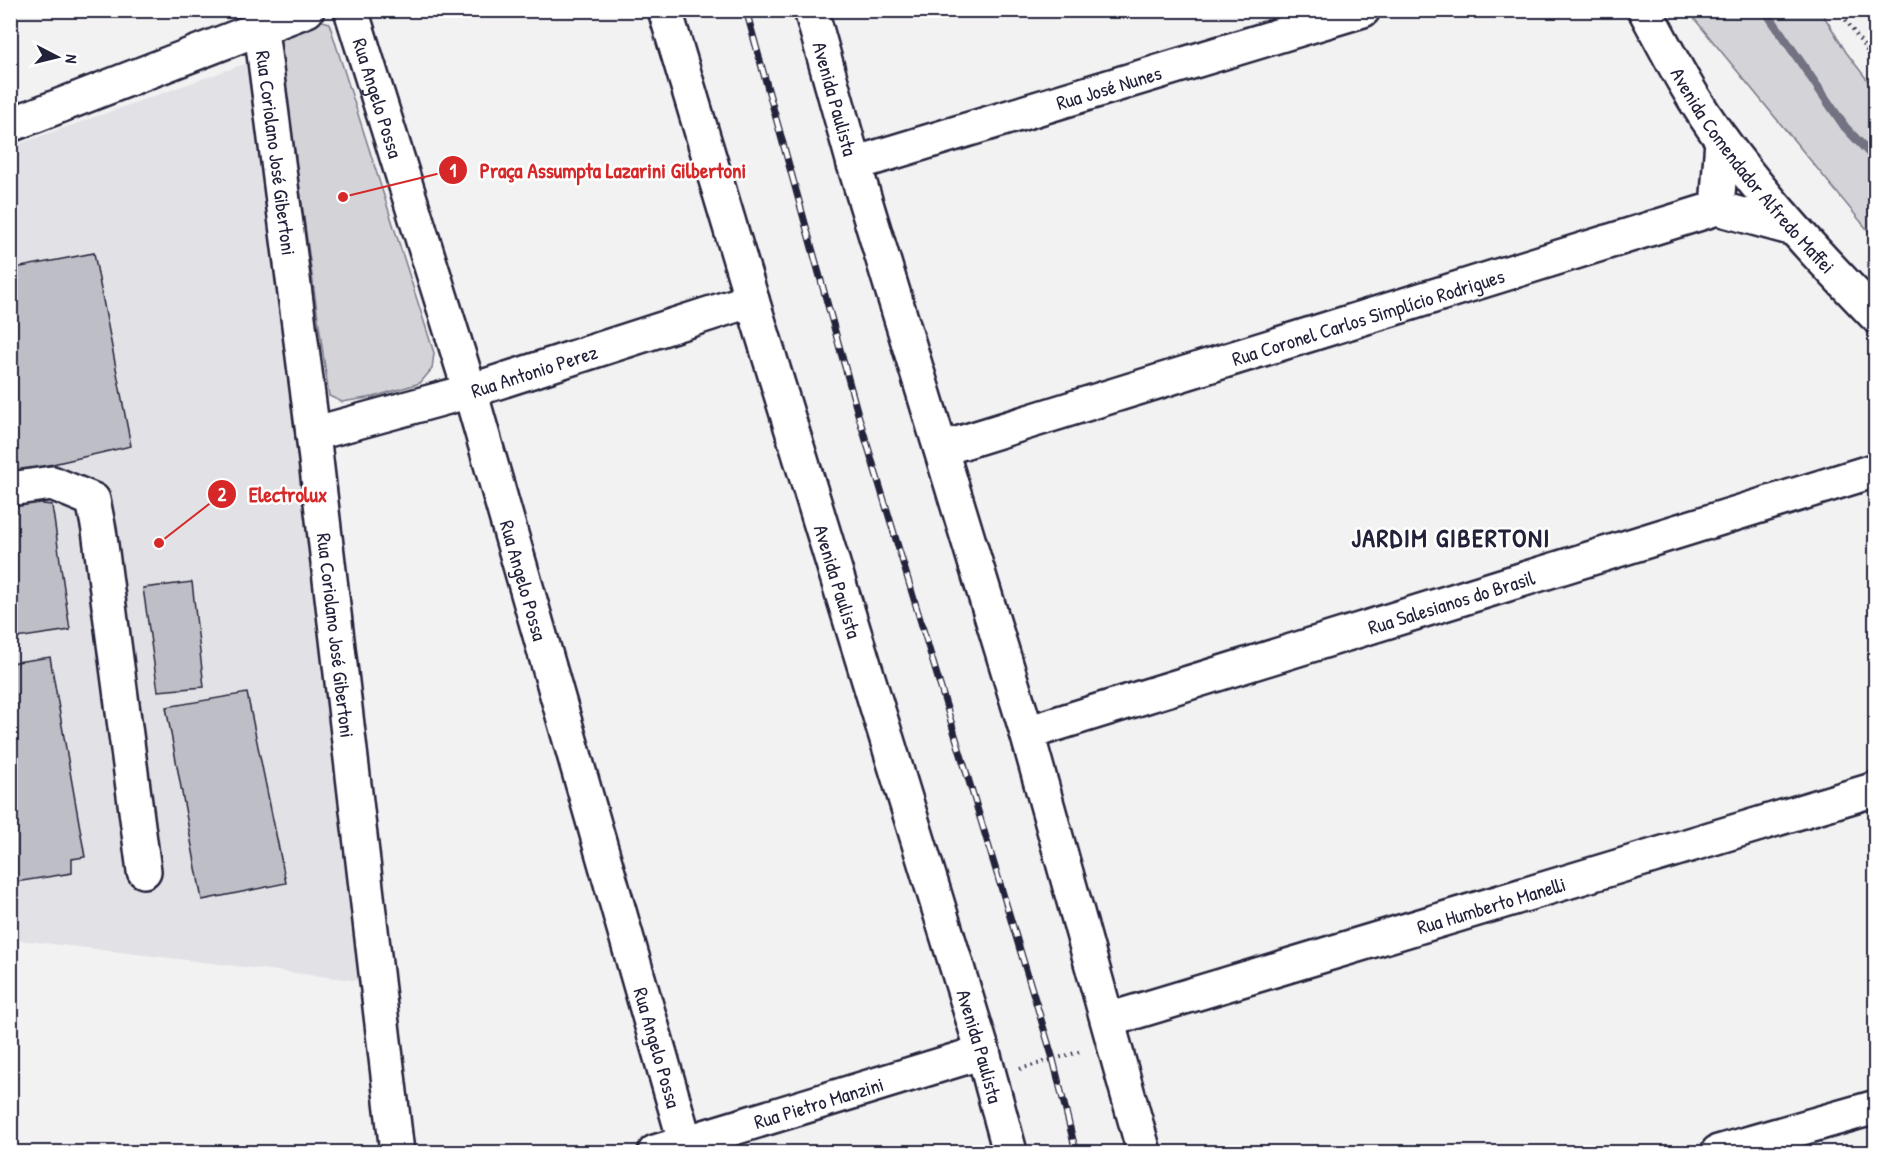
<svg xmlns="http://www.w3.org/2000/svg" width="1886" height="1163" font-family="'Patrick Hand',sans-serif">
<rect width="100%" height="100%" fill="#f2f2f3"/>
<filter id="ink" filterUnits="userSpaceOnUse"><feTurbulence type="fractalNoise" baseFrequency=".0167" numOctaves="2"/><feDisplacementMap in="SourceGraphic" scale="12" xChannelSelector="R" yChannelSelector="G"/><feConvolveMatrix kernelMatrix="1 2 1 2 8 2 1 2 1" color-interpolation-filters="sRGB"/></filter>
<g filter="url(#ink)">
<path fill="#e2e2e6" d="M250 62 361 981 11 939 10 147Z"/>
<path fill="#d3d3d8" stroke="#7a7a8a" stroke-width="1.5" d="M1688 11H1821L1846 52 1875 90V239Z
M314 18 329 23 434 353 432 369 420 383 373 397 342 402 329 396 279 41 290 27Z"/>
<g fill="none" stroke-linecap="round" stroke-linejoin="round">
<path stroke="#727282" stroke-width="9" d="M1765 10 1845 127 1876 160"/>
</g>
<path fill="#bebec6" stroke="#22223b" stroke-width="1.5" d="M94 253 131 446 14 473 10 456V269Z
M41 490 43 504 52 505 70 630 10 639V495Z
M192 582 204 687 158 691 143 588Z
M50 657 85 857 72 859V873L16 882 13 867 10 868V663Z
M247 693 286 883 202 900 166 707Z"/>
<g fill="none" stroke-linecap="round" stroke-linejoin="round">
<g stroke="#22223b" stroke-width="38">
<g id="minor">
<path id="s1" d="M260 10 261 30 313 434 397 1152"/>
<path id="s2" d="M351 10 470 391 688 1152"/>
<path id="s3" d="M665 10 752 300 983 1052 1010 1152"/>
<path id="s4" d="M811 10 854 164 1027 733 1144 1152"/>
<path d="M10 125 307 10"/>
<path id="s5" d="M854 164 1363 10"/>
<path d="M1717 208 1722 140"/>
<path id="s6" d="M313 434 470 391 752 300"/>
<path id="s7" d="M941 449 1717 208 1794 229"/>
<path d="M10 489 52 483 93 500 99 530 144 871"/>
<path id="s8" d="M1027 733 1876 470"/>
<path id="s9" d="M1108 1020 1876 789"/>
<path id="s10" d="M655 1152 983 1052"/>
<path d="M1718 1152 1876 1107"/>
</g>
</g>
<g stroke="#22223b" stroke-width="38">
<g id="major">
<path id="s11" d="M1645 10C1669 55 1692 100 1722 140 1768 203 1822 260 1876 316"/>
</g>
</g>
<path stroke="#22223b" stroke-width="4" stroke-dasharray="1.5 4.5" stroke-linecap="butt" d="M1839 10 1876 64
M1020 1069 1082 1051"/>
<use href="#minor" stroke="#fff" stroke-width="33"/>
<use href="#major" stroke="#fff" stroke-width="33"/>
<g stroke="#22223b" stroke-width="7">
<path id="rail" d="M746 10 858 414 1053 1059 1076 1152"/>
</g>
<use href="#rail" stroke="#fff" stroke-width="4.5" stroke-dasharray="14" stroke-linecap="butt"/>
</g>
</g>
<g text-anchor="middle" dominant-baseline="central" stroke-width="5" stroke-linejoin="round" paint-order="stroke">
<g font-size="20" fill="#22223b" stroke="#fff">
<text stroke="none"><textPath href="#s5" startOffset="266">Rua José Nunes</textPath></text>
<text stroke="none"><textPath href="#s2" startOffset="92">Rua Angelo Possa</textPath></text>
<text stroke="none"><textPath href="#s4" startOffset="92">Avenida Paulista</textPath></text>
<text stroke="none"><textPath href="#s1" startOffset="144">Rua Coriolano José Gibertoni</textPath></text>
<text stroke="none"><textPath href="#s11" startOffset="194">Avenida Comendador Alfredo Maffei</textPath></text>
<text stroke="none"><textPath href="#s7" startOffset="447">Rua Coronel Carlos Simplício Rodrigues</textPath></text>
<text stroke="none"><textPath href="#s6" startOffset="230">Rua Antonio Perez</textPath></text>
<text stroke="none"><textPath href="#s2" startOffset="596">Rua Angelo Possa</textPath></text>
<text stroke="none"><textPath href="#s3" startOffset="597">Avenida Paulista</textPath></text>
<text stroke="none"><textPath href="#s8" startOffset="444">Rua Salesianos do Brasil</textPath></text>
<text stroke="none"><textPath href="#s1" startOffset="630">Rua Coriolano José Gibertoni</textPath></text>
<text stroke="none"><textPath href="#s9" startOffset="400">Rua Humberto Manelli</textPath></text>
<text stroke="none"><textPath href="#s3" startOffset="1083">Avenida Paulista</textPath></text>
<text stroke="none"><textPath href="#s2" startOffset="1082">Rua Angelo Possa</textPath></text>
<text stroke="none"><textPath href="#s10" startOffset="171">Rua Pietro Manzini</textPath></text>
</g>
<g font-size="26" font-weight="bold" letter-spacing="1.5" fill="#22223b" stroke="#fff">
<text x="1451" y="537">JARDIM GIBERTONI</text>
</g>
</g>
<path fill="none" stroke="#d62828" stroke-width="2" d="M343 197L453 170M159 543L222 494"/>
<g fill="#d62828" stroke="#fff" stroke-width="2">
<circle cx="343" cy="197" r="6"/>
<circle cx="159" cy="543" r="6"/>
<circle cx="453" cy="170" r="15"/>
<circle cx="222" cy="494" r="15"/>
</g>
<g font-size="18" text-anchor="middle" font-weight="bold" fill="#fff">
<text x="453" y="177">1</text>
<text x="222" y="501">2</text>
</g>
<g font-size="21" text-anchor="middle" font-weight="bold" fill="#d62828" stroke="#fff" stroke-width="5" stroke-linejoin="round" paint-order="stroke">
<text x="613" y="178">Praça Assumpta Lazarini Gilbertoni</text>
<text x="288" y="502">Electrolux</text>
</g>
<rect width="1886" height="1163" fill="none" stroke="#fff" stroke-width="36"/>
<rect x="18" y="18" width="1850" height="1127" fill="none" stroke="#22223b" stroke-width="2" filter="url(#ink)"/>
<g transform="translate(57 57) rotate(97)" stroke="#ffffff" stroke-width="4.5" paint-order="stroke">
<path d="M0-4.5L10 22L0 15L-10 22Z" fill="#22223b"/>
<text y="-9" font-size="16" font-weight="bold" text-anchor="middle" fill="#22223b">N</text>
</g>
</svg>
